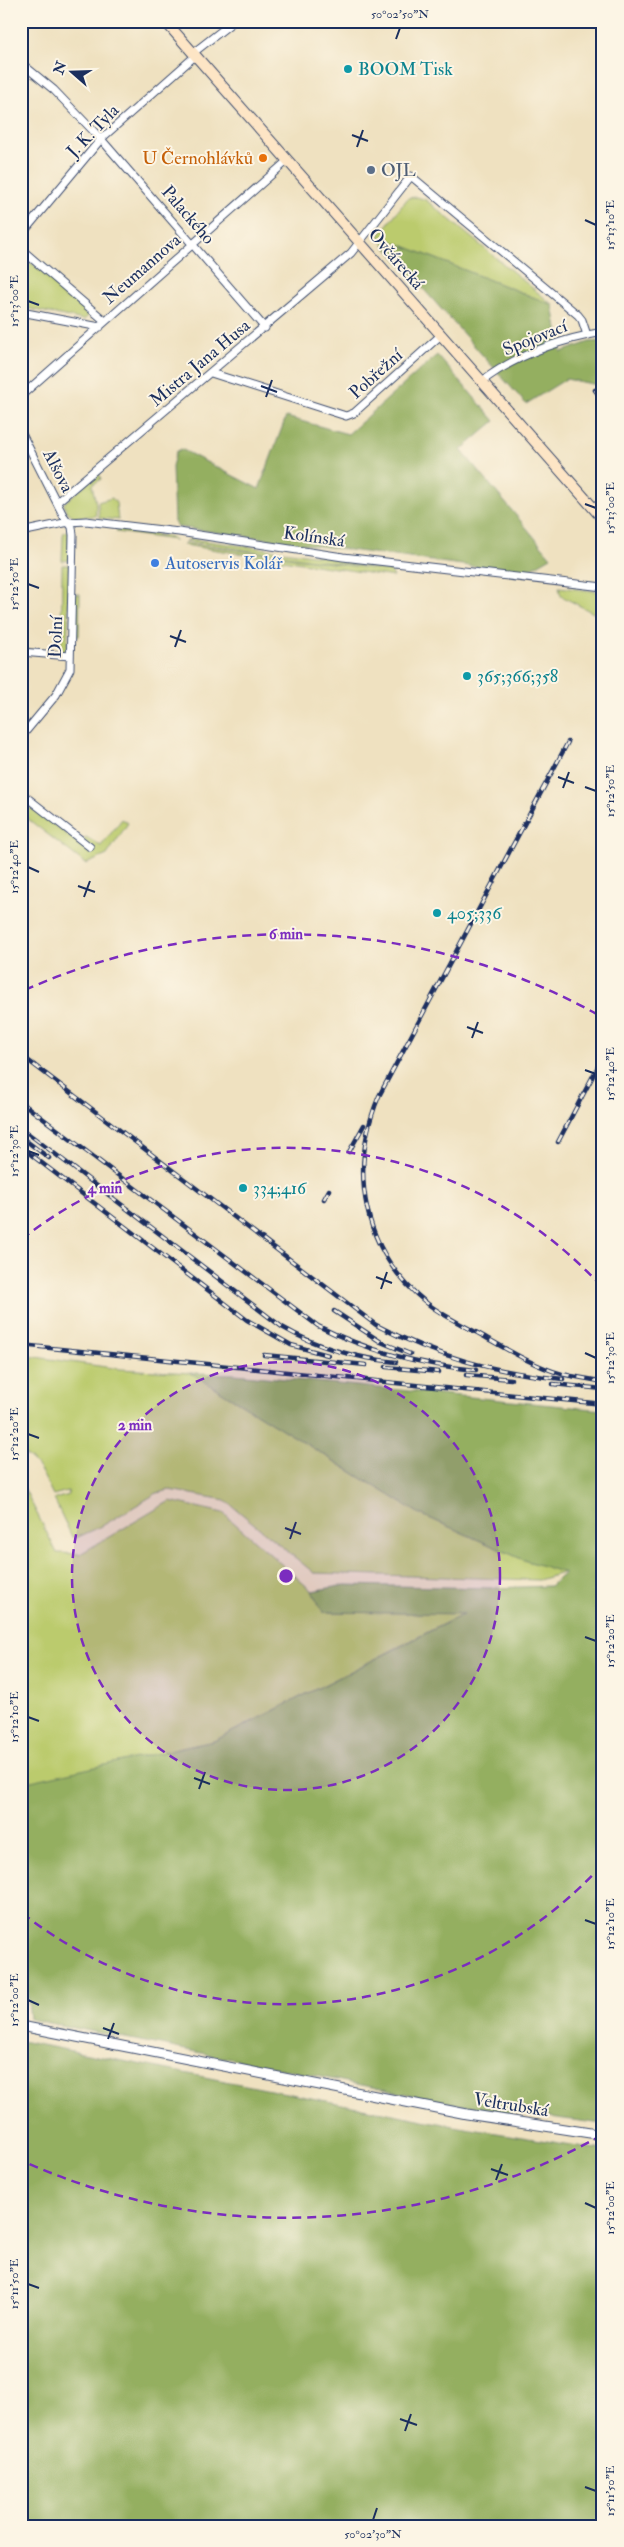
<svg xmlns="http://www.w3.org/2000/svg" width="624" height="2547" font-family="'IM FELL Double Pica',serif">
<rect width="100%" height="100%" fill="#fcf5e5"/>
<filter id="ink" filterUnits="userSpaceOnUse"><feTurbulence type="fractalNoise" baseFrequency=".02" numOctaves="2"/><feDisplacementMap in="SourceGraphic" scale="10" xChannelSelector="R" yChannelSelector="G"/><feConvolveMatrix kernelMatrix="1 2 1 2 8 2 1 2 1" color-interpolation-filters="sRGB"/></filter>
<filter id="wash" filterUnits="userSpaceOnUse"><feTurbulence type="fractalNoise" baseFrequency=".0096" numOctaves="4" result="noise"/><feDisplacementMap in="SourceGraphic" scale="20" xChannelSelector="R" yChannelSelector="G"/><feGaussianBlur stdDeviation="1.12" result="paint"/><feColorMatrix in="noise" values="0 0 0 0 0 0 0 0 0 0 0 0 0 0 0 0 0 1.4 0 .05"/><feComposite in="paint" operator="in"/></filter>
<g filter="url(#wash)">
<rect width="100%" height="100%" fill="#efe1c0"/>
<path fill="#bbcb6d" stroke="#6b7d66" d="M417 197 426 200 553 305 391 241 385 246 379 235 408 198Z
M21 254 91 313 84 320 21 307Z
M99 473 101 479 92 485 96 503V516L75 517 66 511 64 504 65 502Z
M112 498 116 503 118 520 99 518 98 502Z
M117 529 171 537 175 540 116 532Z
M69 531 70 560 62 561 63 535 64 532Z
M191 539 380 564 390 569 313 560 186 541Z
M184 543 391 571 394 577 184 545Z
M62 565H70L67 653 21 649 61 651Z
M559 587 603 592V618L561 596Z
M74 594H80L79 636H74Z
M29 806 80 844 86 837 101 846 122 819 128 823 107 855 86 864 24 816Z
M21 1355 120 1369 191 1373 420 1514 524 1560 566 1572 539 1580 314 1573 225 1500 170 1490 157 1493 102 1526 76 1538 72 1537 54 1499 69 1495 68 1491 53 1495C44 1478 39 1461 21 1453Z
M21 1482 57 1553 80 1554 170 1501 223 1513 312 1591 323 1612 465 1613 214 1741 21 1784Z"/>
<path fill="#94af60" stroke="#586f5f" d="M391 241 553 305 561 352 589 342 603 341V386L566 379 526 404 385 246Z
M437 355 495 421 461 450 551 557 532 568 530 574 177 527 174 522 172 466 176 452 181 449 259 489 286 417 348 434Z
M191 1373 235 1374 603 1410V2124L472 2107 30 2019 21 1932 22 1783 214 1741 464 1614 323 1612 312 1591 345 1585 494 1588 550 1586 565 1573 524 1560 420 1514Z
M21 2041 459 2127 603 2150V2526H21Z"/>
</g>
<g filter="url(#ink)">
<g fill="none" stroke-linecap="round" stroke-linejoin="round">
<g stroke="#3b4a6d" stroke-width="9">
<path id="minor" d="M193 53 234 21
M21 63 54 90 101 139 265 328
M21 235 101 139 195 56
M21 249 105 321
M21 312 100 327
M211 373 346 416 354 413 441 335
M482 381C518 354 558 340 603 332
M21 396 287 161
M21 432 63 515 72 527 73 535 70 669 56 695 21 737
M57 502 351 253 411 176 578 315 582 320 587 335
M21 532 69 522 86 521 179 532 343 557 603 587
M21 652 70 656
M21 793 90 847"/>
</g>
<g stroke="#3b4a6d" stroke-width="11">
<path id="tertiary" d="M21 2026 467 2114 603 2135"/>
</g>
<g stroke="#3b4a6d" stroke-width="12">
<path id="secondary" d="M165 21 603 519"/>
</g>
<use href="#minor" stroke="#fff" stroke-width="7"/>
<use href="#tertiary" stroke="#fff" stroke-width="9"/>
<use href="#secondary" stroke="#fde5c5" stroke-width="10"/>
<g stroke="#1b2f5e" stroke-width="4.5">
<path id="rail" d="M595 390 603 400
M568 742 379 1096C348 1170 362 1252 428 1304 445 1317 465 1326 483 1336 508 1350 534 1366 562 1374 575 1377 589 1379 603 1382
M21 1055 376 1325C438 1357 493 1372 563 1379
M21 1102 318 1326C368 1351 420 1365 476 1370
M21 1128 282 1327C318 1348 354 1358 396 1362
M21 1137 49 1158
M558 1142 603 1057
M21 1147 247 1320 291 1345 328 1355
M349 1152 364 1125
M324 1199 329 1190
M334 1311 381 1342 410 1354
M21 1345 603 1404
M264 1355 366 1365
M386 1367 439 1372
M466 1375 511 1379
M553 1384 603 1389"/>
</g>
<use href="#rail" stroke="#fcf5e5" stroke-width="2.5" stroke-dasharray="8" stroke-linecap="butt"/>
</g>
</g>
<path fill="none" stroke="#1b2f5e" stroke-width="2" d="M396 39 400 28M352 135 368 141M357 147 363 130M585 220 596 225M28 301 39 305M261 386 277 392M266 397 272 380M585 504 596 508M28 584 39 588M170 636 186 642M175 647 181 630M558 777 574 783M585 787 596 791M563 788 569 772M28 867 39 872M78 886 95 892M84 897 90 881M467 1027 483 1033M472 1038 478 1022M585 1070 596 1074M28 1151 39 1155M376 1277 392 1283M381 1289 387 1272M585 1353 596 1358M28 1434 39 1438M285 1528 301 1534M290 1539 296 1522M585 1637 596 1641M28 1717 39 1721M194 1778 210 1784M199 1789 205 1772M585 1920 596 1924M28 2000 39 2005M103 2028 119 2034M108 2039 114 2023M491 2169 508 2175M496 2180 502 2164M585 2203 596 2208M28 2284 39 2288M400 2419 417 2425M405 2431 411 2414M585 2487 596 2491M373 2520 377 2508"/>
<circle cx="286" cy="1576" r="214" fill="#7b2cbf" fill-opacity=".12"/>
<g fill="none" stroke="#7b2cbf" stroke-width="2.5" stroke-dasharray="9 6">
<circle cx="286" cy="1576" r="214"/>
<path d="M602 1865A428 428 0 0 1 22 1913M22 1239A428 428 0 0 1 602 1287"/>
<path d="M602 2135A642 642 0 0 1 25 2162M25 990A642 642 0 0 1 602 1017"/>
</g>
<g fill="#0f9aa8" stroke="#fcf5e5" stroke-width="2">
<circle cx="348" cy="69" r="5"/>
<circle cx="467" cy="676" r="5"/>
<circle cx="437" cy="913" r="5"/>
<circle cx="243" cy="1188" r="5"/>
</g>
<circle fill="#e8710a" stroke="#fcf5e5" stroke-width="2" cx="263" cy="158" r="5"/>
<circle fill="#5c6f8a" stroke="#fcf5e5" stroke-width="2" cx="371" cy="170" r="5"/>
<circle fill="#3f7fe0" stroke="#fcf5e5" stroke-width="2" cx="155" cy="563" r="5"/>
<g text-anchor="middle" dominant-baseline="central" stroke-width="4" stroke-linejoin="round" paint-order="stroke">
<g font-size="18" fill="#0d838f" stroke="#fcf5e5" text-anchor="start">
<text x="358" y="69">BOOM Tisk</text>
<text x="477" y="676">365;366;358</text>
<text x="447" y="913">405;336</text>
<text x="253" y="1188">334;416</text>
</g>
<g font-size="18" fill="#1b2f5e" stroke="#fcf5e5">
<text transform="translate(93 131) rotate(-46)">J. K. Tyla</text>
<text transform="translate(188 215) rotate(49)">Palackého</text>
<text transform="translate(396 259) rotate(49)">Ovčárecká</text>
<text transform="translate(142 269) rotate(-41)">Neumannova</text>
<text transform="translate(535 338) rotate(-22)">Spojovací</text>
<text transform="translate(200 363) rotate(-40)">Mistra Jana Husa</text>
<text transform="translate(376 374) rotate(-42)">Pobřežní</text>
<text transform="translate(58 471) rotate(63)">Alšova</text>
<text transform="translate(314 537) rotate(8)">Kolínská</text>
<text transform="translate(56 637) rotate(-88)">Dolní</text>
<text transform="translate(511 2105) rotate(9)">Veltrubská</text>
</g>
<g font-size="18" fill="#c56008" stroke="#fcf5e5" text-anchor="end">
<text x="253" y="158">U Černohlávků</text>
</g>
<g font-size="18" fill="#4e5e75" stroke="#fcf5e5" text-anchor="start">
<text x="381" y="170">OJL</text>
</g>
<g font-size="18" fill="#366cbe" stroke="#fcf5e5" text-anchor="start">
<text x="165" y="563">Autoservis Kolář</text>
</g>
</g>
<circle cx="286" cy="1576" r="8" fill="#7b2cbf" stroke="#fcf5e5" stroke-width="2.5"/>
<g font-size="15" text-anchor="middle" font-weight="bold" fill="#7b2cbf" stroke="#fcf5e5" stroke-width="4" stroke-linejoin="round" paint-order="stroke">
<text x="286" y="939">6 min</text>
<text x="105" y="1193">4 min</text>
<text x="135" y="1430">2 min</text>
</g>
<rect width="624" height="2547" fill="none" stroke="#fcf5e5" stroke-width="55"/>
<g transform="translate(72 72) rotate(290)" stroke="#fcf5e5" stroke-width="4" paint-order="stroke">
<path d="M0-4L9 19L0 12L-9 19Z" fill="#1b2f5e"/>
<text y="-8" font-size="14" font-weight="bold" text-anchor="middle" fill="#1b2f5e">N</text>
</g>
<rect x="28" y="28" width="568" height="2492" fill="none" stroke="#1b2f5e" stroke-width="2"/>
<g font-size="12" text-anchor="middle" fill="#1b2f5e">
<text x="400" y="18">50°02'50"N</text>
<text transform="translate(610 225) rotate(-90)" y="4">15°13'10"E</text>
<text transform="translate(14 301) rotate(-90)" y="4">15°13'00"E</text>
<text transform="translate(610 508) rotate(-90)" y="4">15°13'00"E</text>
<text transform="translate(14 584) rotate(-90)" y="4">15°12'50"E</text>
<text transform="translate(610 791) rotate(-90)" y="4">15°12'50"E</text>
<text transform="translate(14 867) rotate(-90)" y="4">15°12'40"E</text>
<text transform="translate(610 1074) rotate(-90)" y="4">15°12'40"E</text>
<text transform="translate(14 1151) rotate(-90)" y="4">15°12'30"E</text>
<text transform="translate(610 1358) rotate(-90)" y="4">15°12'30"E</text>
<text transform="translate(14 1434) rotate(-90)" y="4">15°12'20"E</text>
<text transform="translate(610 1641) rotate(-90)" y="4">15°12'20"E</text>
<text transform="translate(14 1717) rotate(-90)" y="4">15°12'10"E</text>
<text transform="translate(610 1924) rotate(-90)" y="4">15°12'10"E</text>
<text transform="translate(14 2000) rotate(-90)" y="4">15°12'00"E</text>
<text transform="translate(610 2208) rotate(-90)" y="4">15°12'00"E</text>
<text transform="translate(14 2284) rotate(-90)" y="4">15°11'50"E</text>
<text transform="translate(610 2491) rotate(-90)" y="4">15°11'50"E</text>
<text x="373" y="2538">50°02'30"N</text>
</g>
</svg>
